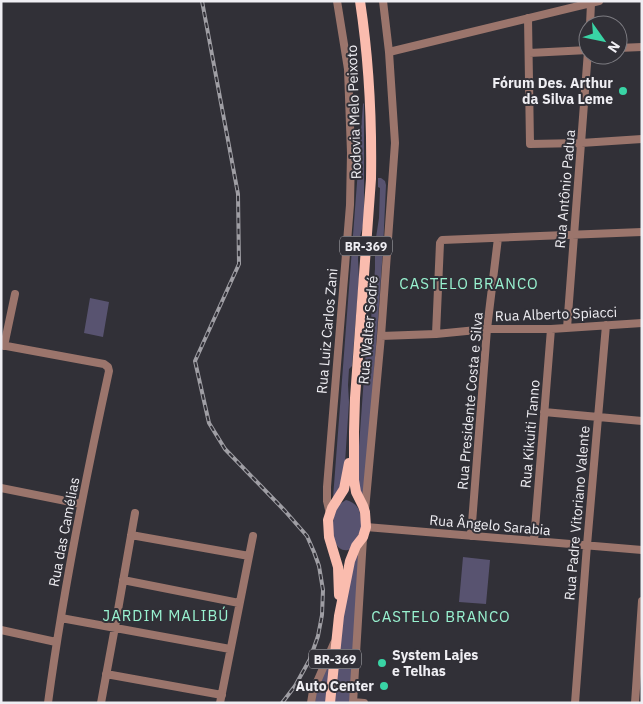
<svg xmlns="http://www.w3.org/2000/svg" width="643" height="704" font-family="'IBM Plex Sans',sans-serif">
<rect width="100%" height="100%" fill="#313037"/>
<path fill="#585370" d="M364 103V222L359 240 358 259 359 279 352 366 349 369 348 385 349 402 344 478 342 489 333 498 363 104Z
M378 178H381L385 181 386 185 383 249 365 498 360 496 357 481 359 446 367 335 371 320 375 269V244L379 218 380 188 378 187Z
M90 298 109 302 103 337 84 333Z
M346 500C357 503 360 509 361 520 362 521 362 526 362 527 361 531 358 535 357 538 355 542 353 549 348 550 329 553 331 517 337 508 339 504 343 502 346 500Z
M363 537 351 703H333L339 616 351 563Z
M463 557 490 560 486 604 459 602Z
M334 649 330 703H315L316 690Z"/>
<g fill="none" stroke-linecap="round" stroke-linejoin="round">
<path stroke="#9b756c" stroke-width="8" d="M528 18 530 144 581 143 642 139
M590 25 591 3
M618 48 642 47
M389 52 599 1
M529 53 588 50
M567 328 588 51
M436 334 440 243 442 240 642 232
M381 336 436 334 487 329H551L642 323
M1 345 104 364 108 367 109 371C85 481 63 591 48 703
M4 346 15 294
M544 412 642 421
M1 488 81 504
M365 510 381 336 395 143 389 52 383 1
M330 514 327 501V487L350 205 351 153 348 69 337 1
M366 527 642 550
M131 535 249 556
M471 536 487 329 498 238
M534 541 551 329
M123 580 239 603
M61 618 230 649
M1 630 56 642
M106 674 222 695
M353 702 364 703
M101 703 115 627 135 513
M220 703 253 536
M311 703 313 691 334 643
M353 703 363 538
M575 703 587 545 606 325
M635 703 642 601"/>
<path stroke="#fabcae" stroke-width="10" d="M339 595 338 567 329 537 328 520 332 508 344 489 349 463
M330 703 339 616 350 561 356 546 363 537 366 527 365 512 363 506 356 492 354 480V432L355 398 371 179C372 119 369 60 360 1"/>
<g stroke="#9f9ea4" stroke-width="4">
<path id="rail" d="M202 1 238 194 239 264 195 361 209 423 225 449 285 511 307 536 314 552 319 566 323 590 322 615 318 636 310 659 295 686 282 703"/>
</g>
<use href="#rail" stroke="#313037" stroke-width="2" stroke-dasharray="5.5" stroke-linecap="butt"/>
</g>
<g fill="#39d4a5" stroke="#313037" stroke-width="2">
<circle cx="623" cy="91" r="5"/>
<circle cx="382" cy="663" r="5"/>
<circle cx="384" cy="686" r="5"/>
</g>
<g text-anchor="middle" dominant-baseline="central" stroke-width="4" stroke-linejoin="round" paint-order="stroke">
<g fill="#313037" stroke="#b6b5bb" stroke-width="1">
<rect x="340" y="236.5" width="52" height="19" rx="4"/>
<rect x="309" y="649.5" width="52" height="19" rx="4"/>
</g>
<g font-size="12" font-weight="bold" fill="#efeef3">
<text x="366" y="246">BR-369</text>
<text x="335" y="659">BR-369</text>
</g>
<g font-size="14" font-weight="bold" fill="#efeef3" stroke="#313037" text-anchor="end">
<text x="613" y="83">Fórum Des. Arthur<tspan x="613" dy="16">da Silva Leme</tspan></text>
<text x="392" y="655" text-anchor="start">System Lajes<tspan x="392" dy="16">e Telhas</tspan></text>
<text x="374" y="686">Auto Center</text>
</g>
<g font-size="14" fill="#efeef3" stroke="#313037">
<text transform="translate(354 112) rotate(-92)">Rodovia Melo Peixoto</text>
<text transform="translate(565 189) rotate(-85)">Rua Antônio Padua</text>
<text transform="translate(556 314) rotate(-2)">Rua Alberto Spiacci</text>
<text transform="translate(368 330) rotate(-85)">Rua Walter Sodré</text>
<text transform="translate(327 331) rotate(-85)">Rua Luiz Carlos Zani</text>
<text transform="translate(470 401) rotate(-85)">Rua Presidente Costa e Silva</text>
<text transform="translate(530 434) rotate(-85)">Rua Kikuiti Tanno</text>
<text transform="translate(577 513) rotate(-85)">Rua Padre Vitoriano Valente</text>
<text transform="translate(490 525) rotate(5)">Rua Ângelo Sarabia</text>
<text transform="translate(64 532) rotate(-79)">Rua das Camélias</text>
</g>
<g font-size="15" letter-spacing="1" fill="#98f2d0" stroke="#313037">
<text x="469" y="283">CASTELO BRANCO</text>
<text x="166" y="615">JARDIM MALIBÚ</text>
<text x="441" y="616">CASTELO BRANCO</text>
</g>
</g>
<rect width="643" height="704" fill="none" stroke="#efeef3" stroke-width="5"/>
<g transform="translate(603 40) rotate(123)"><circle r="24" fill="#313037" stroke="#7d7c82"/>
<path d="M0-4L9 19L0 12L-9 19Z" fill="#39d4a5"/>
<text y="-8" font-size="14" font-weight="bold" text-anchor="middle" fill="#efeef3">N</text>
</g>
</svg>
